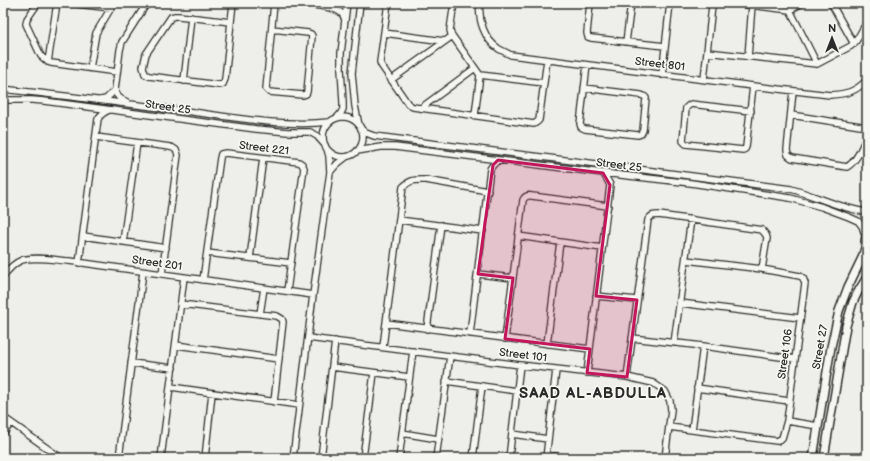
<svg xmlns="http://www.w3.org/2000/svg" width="870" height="461" font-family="'Balsamiq Sans',sans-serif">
<rect width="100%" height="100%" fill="#eeeeea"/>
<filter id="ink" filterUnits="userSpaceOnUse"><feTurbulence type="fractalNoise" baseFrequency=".025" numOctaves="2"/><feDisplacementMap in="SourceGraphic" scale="8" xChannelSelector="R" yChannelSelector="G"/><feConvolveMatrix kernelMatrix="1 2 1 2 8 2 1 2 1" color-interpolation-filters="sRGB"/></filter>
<g filter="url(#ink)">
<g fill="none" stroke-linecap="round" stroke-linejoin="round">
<g stroke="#2b2b2b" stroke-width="8">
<path id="minor" d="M38 3 27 19 26 24 41 56 48 62 51 63 117 72
M68 3 111 8
M293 3C304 4 332 6 340 12 343 14 344 16 345 20
M388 3 380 62 381 65 408 104 413 107 534 124 537 122 539 120 547 60
M454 3 450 30 451 34 480 75 544 83
M474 3 480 4
M480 3C478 20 484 39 499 49 503 51 507 53 511 55L753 86 830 95C847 94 855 92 867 80
M590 3 587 33 588 37 591 38 665 46
M734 3 790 10 802 3
M831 3 854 44
M866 3H867
M331 8 343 6 345 3
M790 10 817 64
M231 22 179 16H175L171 17 146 54 143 67 145 74 149 76 219 85 223 84 225 79 233 3
M272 29 308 33 311 34 312 36 307 92 306 94 303 95 269 92 266 89 274 3
M384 33 444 41
M626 42 631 3
M707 52 817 64 851 46 856 41 867 22
M748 57 752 5
M48 62 57 3
M90 68 96 33 114 3
M662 75 670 3
M704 79 712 6 713 3
M391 80 451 37
M184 81 191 17
M584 88 641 95 644 96 646 98 643 130 641 134 638 135 585 129 581 127 580 124 587 65
M3 89C67 96 130 104 193 112 236 118 287 127 329 122
M793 91 787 150 788 155 792 158 847 167C858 160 862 146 867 136
M3 100H32L44 101 256 129 288 132H310L317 136 325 145
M101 100 106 99 115 90
M127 102C121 99 117 98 115 90L120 50 122 42 147 3
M421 108 475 68
M751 111 691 104 688 106 686 108 683 141 686 144 743 150 745 149 746 147 753 86
M475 115 480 75
M791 115 867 127
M323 137a20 20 0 1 1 40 0a20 20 0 1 1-40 0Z
M337 118 341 113 343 109V102L341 69V53L347 3
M359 125 355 106 352 73 360 3
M361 129 366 133 374 136 653 171 791 189C817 196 841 209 867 212
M96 137 170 147C175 148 177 150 178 155L162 274
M357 151 381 147H395L603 173 691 183 790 198 822 207 849 217 858 221 862 226 866 238
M331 171 337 164 346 157
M399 220 483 231
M83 236 166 248
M518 236 602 248
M123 242 137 143
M207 253 291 263
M250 258 263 158
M79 263 98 119C101 114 104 112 109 110
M478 274 513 278
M3 277C7 271 14 263 22 260 35 256 55 260 69 261L313 295
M203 280 220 158 221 154 226 153 299 162 302 164 304 168 287 291
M596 296 637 300
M680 303 800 318
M181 304 277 316 282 319 283 322 274 402
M260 314 264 288
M386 323 590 349
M427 329 441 225
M470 334 490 169 493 165 498 160
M308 338 520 365 627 377 653 383 665 391 670 401 671 410 665 458
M632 338 703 346 795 359
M505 339 523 200C525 196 528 195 532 196L608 206
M674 343 691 219
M547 344 560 242
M176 345 279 359
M383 347 403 187C411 179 415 180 426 180L488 191
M131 363 173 368
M332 367 409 377
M587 373 610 185 608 181 603 173
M627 377 648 220C651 215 654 215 659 215L762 230 766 235 767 238 762 269
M446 381 517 391
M171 387 299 405
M697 388 789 401
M3 417 61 458
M787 421 818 426
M669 427 777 441 782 438 787 421 805 283 803 278 800 276 762 269 686 260
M692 430 703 346
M402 433 438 439
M3 434 11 423
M512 434 548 439
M546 455 571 458
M119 458 143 272
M161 458 184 277
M205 458 212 393
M293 458 313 295 330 172 329 156 327 149
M321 458 335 341
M363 458 374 373
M399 458 413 351
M436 458 450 356
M473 458 482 386
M509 458 520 365
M546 458 556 370"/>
</g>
<g stroke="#2b2b2b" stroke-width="10">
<path id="major" d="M866 248 865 241 867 232
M813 458 831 347 839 311 848 287 862 258 866 244
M824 458 846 326 853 302 859 290 867 277"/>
</g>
<use href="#minor" stroke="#f6f6f2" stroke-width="5.5"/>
<use href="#major" stroke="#f6f6f2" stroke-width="7"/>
</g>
</g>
<path fill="#c2185b" fill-opacity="0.2" stroke="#c2185b" stroke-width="3" stroke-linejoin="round" d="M498 160 603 173 610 185 596 296 637 300 627 377 587 373 590 349 505 339 513 278 478 274 493 165Z"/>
<g text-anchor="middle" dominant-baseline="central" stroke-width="3.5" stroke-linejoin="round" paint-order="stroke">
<g font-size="11" fill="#2b2b2b" stroke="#f6f6f2">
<text transform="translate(660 64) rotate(7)">Street 801</text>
<text transform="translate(168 107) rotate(8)">Street 25</text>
<text transform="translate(264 148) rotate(7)">Street 221</text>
<text transform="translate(619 165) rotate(7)">Street 25</text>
<text transform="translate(157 263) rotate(8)">Street 201</text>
<text transform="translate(820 347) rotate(-80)">Street 27</text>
<text transform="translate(785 354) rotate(-82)">Street 106</text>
<text transform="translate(523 355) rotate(7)">Street 101</text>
</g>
<g font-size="15" font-weight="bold" letter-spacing="1" fill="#2b2b2b" stroke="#f6f6f2">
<text x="593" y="393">SAAD AL-ABDULLA</text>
</g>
</g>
<rect width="870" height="461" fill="none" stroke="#f6f6f2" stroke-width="16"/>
<rect x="8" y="8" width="854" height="445" fill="none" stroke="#2b2b2b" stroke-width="1.5" filter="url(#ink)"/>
<g transform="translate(832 38)" stroke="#f6f6f2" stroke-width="3" paint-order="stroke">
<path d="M0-3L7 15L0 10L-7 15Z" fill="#2b2b2b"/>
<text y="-6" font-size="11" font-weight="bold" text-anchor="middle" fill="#2b2b2b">N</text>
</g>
</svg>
